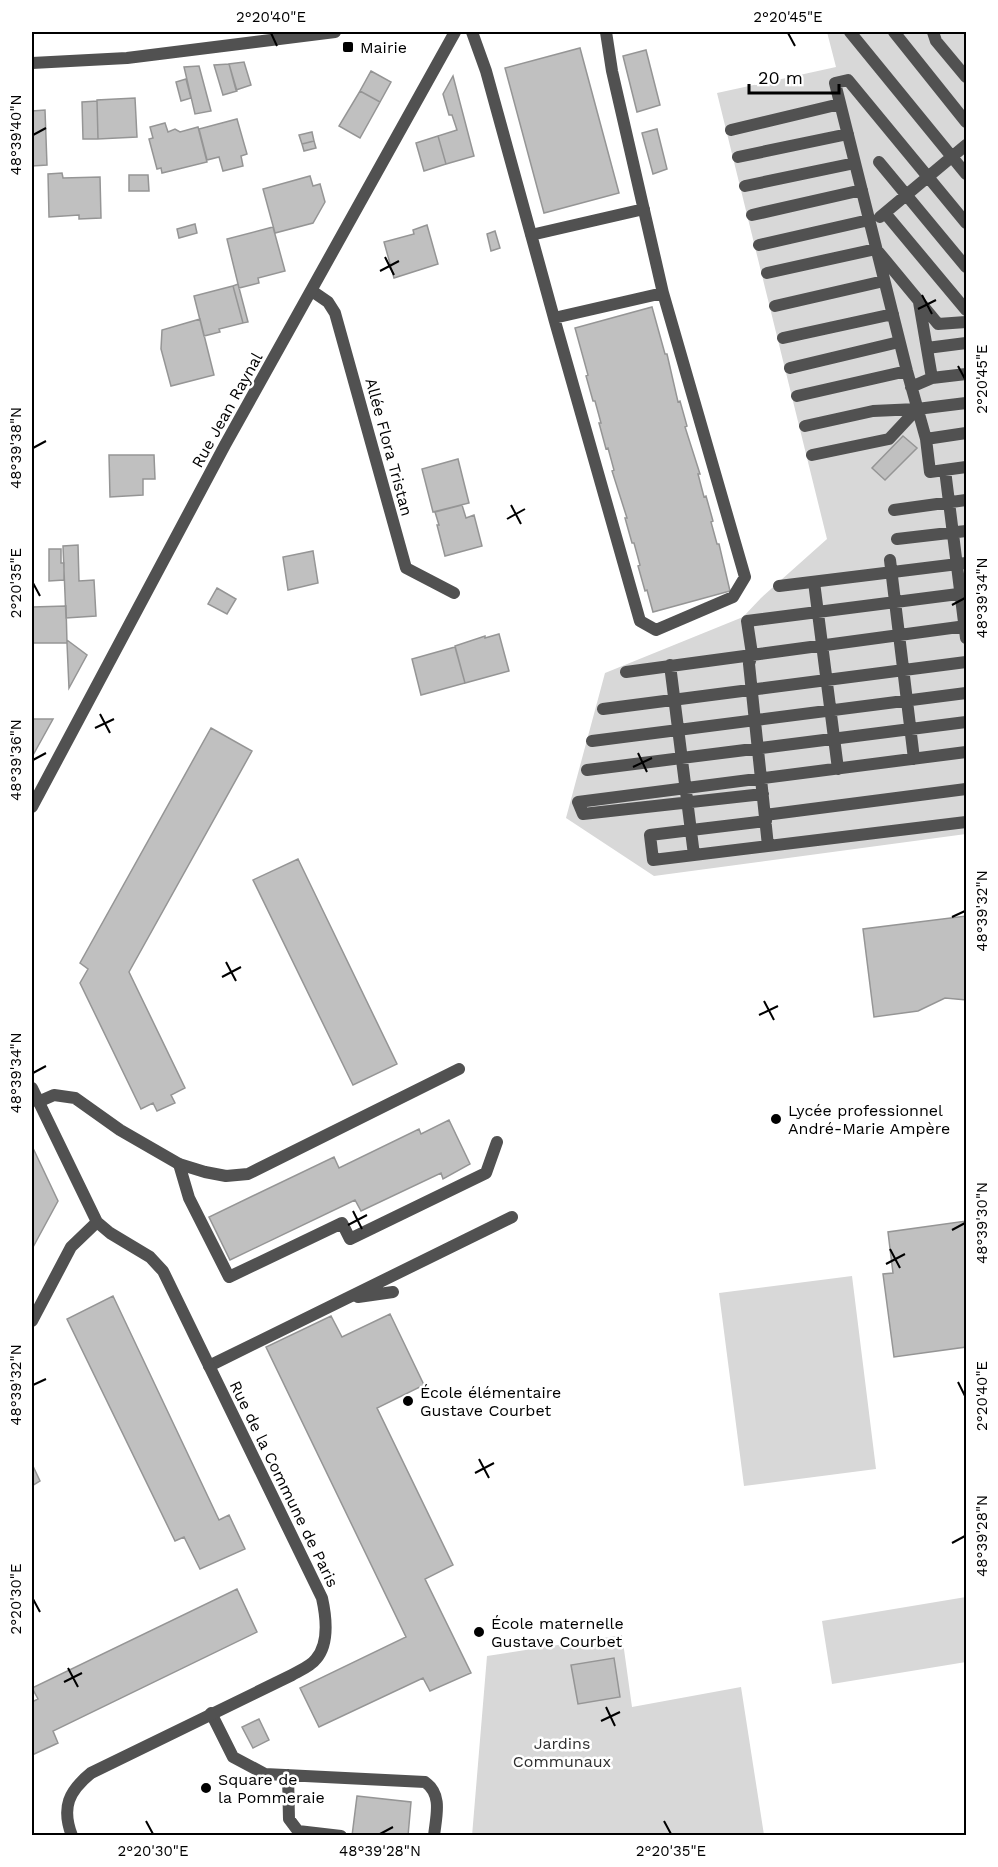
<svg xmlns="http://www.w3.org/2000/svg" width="998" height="1867" font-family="'Work Sans',sans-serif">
<rect width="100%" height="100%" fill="#fff"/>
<path fill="#d8d8d8" d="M827 32H966V834L654 876 566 818 605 673 743 617 761 598 827 539 717 93 836 67Z
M852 1276 876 1469 744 1486 719 1293Z
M966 1597V1662L832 1684 822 1621Z
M622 1635 632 1707 741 1687 764 1835 472 1836 487 1656Z"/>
<path fill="#c0c0c0" stroke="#959595" stroke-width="1.5" d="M580 48 619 193 544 213 505 68Z
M646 50 660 105 637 112 623 56Z
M244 62 251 85 236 90 229 64Z
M229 64 237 91 223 95 214 65Z
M199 66 211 111 195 114 184 67Z
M371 71 391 82 380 102 360 91Z
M453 76 474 156 446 164 438 136 457 130 452 115H449L443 94Z
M186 79 191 98 181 101 176 82Z
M360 91 380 102 360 138 339 126Z
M135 98 137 137 98 139 97 100Z
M97 101 98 139H83L82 102Z
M45 110 47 165 32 166V111Z
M237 119 247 154 241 156 243 166 223 171 219 157 207 160 199 129Z
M165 123 168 132 175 129 180 132 198 127 207 162 162 173 161 168 157 169 149 139 153 138 150 127Z
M657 129 667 169 653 174 642 133Z
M312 132 314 141 302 144 299 135Z
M438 136 446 164 424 171 416 143Z
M314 141 316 148 304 151 302 144Z
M62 173 63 178 100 177 101 218 79 219V215L49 217 48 174Z
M129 175H148L149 191H129Z
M310 176 313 186 320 184 325 202 313 223 275 233 263 189Z
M195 224 197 233 179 238 177 229Z
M427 225 438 264 394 278 384 242 414 234 413 230Z
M273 227 285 271 258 278 259 283 239 288 227 239Z
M495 231 500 248 491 251 487 234Z
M238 284 248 322 243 323 233 286Z
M233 286 243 323 219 329 220 332 204 336 194 296Z
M652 307 665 354H667L678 402 680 401 687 426 685 427 700 474H698L704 497 706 496 713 521 711 522 717 544H719L730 591 653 612 647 590 645 591 638 566 640 565 634 543H632L625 518H627L612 471 614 470 608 448 606 449 599 423H601L595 401H593L586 376 588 375 575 328Z
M200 319 214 375 171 386 161 349 162 330Z
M903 436 917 448 885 480 872 468Z
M109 455H154L155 479H143V495L110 497Z
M458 459 469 503 433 512 422 469Z
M462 505 466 518 474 515 482 546 445 556 437 525H439L435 512Z
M78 545 79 581 94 580 96 616 66 618 63 546Z
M49 549H61V563H64V580L49 581Z
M313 551 318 583 288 590 283 557Z
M217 588 236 599 227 614 208 604Z
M66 606 67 643H32V607Z
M499 634 509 671 465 683 455 646 485 636V638Z
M67 640 87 655 69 688 67 643Z
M455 647 465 683 421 695 412 659Z
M32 719H53L32 757Z
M211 728 252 751 129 972 185 1088 171 1095 175 1103 157 1111 153 1103 141 1109 80 983 88 969 80 963Z
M298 859 397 1064 353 1085 253 880Z
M966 916V1000L945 998 918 1011 874 1017 863 929Z
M449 1120 470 1164 443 1179 441 1173 361 1211 355 1200 230 1260 209 1217 334 1157 339 1168 419 1129 421 1134Z
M32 1146 58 1201 32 1249Z
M966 1221V1347L894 1357 883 1274 893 1273 888 1232Z
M113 1296 219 1520 229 1515 245 1549 200 1569 184 1537 175 1541 67 1319Z
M390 1314 424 1385 377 1408 453 1565 425 1579 471 1673 430 1691 423 1678 319 1727 300 1688 406 1637 266 1347 331 1316 342 1337Z
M32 1464 40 1481 32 1486Z
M237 1589 257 1632 53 1731 58 1743 32 1755V1702L38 1699 32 1688Z
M614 1658 620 1697 578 1704 571 1665Z
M259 1719 269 1740 253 1748 242 1727Z
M357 1796 411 1802 408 1836H352Z"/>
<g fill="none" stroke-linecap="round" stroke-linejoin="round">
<path stroke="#515151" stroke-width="12" d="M472 32 486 71 554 318 663 293 612 71 606 32
M850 32 966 174
M894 32 966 122
M933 32 936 41 966 77
M731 130 840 104
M738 157 848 134
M879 162 966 267
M745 186 855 163
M885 213 966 310
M752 215 862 190
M880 217 966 145
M966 223 848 80 835 83 907 371 926 439 930 472 966 467
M531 235 644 209
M759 245 869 220
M767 273 876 249 938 324 966 322
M919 302 932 378
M775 306 884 281
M554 318 640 621 656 630 733 597 745 577 663 293
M783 338 893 314
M927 348 966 343
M790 368 899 342
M911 387 932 378 966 374
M797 396 907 371
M917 409 966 403
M805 426 873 411 917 409 889 439 812 455
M926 439 966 433
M945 470 966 638
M894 510 966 500
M897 539 966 531
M890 560 914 759
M814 582 838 769
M779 586 966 563
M670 665 694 855
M626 672 966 626
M603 709 966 662
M592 741 966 693
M587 770 966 722
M763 794 583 814 578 802 966 752
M765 815 966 789
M766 821 650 835 653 860 966 822
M768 846 749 664 752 654 747 621 966 593
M179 1164 189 1198 229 1277 342 1223 350 1239 486 1173 497 1142
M358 1297 393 1292
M209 1366 512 1217
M211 1713 233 1757 265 1774 425 1782C443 1795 436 1816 434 1836
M288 1775 289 1819 298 1831 341 1836"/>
<path stroke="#515151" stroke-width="12" d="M32 63 127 58 335 32
M312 291 328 302 335 313 406 568 454 593
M32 1088 97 1222 110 1233 150 1257 163 1271 322 1598C326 1616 330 1643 316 1659 311 1666 299 1671 292 1675L91 1773C69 1791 61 1807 72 1836
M38 1102 54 1095 75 1098 120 1130 179 1164 205 1172 226 1176 248 1174 459 1069
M32 1321 71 1247 97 1222"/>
<path stroke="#515151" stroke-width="12" d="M32 807 225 445 455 32"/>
</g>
<path fill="none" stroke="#000" stroke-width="2" d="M271 33 277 46M788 33 795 46M33 135 46 128M385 257 394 275M380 271 399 261M922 295 932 314M918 309 936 300M958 366 965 379M33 448 46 441M511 505 521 524M507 519 525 509M33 583 40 596M952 605 965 598M100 714 110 733M95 728 114 719M638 753 647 772M33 760 46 753M633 767 652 758M952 917 965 911M226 962 236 981M222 977 241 967M764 1001 774 1020M759 1015 778 1006M33 1073 46 1066M353 1211 362 1229M348 1225 367 1215M952 1230 965 1223M890 1249 900 1268M886 1264 905 1254M958 1382 965 1396M33 1385 46 1379M479 1459 489 1478M475 1473 494 1463M952 1543 965 1536M33 1599 40 1612M68 1668 78 1687M64 1682 82 1673M606 1707 615 1726M601 1721 620 1712M146 1821 153 1834M664 1821 671 1834M380 1834 393 1827"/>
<g fill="#000" stroke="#fff" stroke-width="2">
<rect x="342" y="41" width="12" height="12" rx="3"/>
<circle cx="776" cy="1119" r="6"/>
<circle cx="408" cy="1401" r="6"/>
<circle cx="479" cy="1632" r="6"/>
<circle cx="206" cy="1788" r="6"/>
</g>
<g text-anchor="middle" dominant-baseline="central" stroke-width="5" stroke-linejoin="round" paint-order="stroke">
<g font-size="16" fill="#000" stroke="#fff" text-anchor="start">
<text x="360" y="47">Mairie</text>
<text x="788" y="1110">Lycée professionnel<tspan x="788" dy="18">André-Marie Ampère</tspan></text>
<text x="420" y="1392">École élémentaire<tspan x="420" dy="18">Gustave Courbet</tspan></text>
<text x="491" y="1623">École maternelle<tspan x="491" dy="18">Gustave Courbet</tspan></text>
<text x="218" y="1779">Square de<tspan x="218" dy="18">la Pommeraie</tspan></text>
</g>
<g font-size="16" fill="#000" stroke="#fff">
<text transform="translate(227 410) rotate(-61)">Rue Jean Raynal</text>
<text transform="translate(389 447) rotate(75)">Allée Flora Tristan</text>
<text transform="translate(284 1484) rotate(64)">Rue de la Commune de Paris</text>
</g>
<g font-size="16" fill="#2f2f2f" stroke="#fff">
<text x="562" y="1743">Jardins<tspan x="562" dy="18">Communaux</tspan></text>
</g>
</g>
<rect width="998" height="1867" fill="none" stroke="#ffffff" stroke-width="66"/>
<path d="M749 84v9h90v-9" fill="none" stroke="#000000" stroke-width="3"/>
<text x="758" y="84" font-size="18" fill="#000000" stroke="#ffffff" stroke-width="4.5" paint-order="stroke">20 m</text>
<rect x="33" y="33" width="932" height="1801" fill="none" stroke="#000" stroke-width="2"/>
<g font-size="15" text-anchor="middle" fill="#000">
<text x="271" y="22">2°20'40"E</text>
<text x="788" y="22">2°20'45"E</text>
<text transform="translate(16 135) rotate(-90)" y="5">48°39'40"N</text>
<text transform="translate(982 379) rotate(-90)" y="5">2°20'45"E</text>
<text transform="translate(16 448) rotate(-90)" y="5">48°39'38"N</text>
<text transform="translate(16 583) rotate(-90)" y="5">2°20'35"E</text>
<text transform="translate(982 598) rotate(-90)" y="5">48°39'34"N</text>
<text transform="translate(16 760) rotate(-90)" y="5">48°39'36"N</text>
<text transform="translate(982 911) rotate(-90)" y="5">48°39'32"N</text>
<text transform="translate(16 1073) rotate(-90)" y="5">48°39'34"N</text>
<text transform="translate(982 1223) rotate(-90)" y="5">48°39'30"N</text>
<text transform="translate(16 1385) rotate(-90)" y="5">48°39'32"N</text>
<text transform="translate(982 1396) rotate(-90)" y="5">2°20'40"E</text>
<text transform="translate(982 1536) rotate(-90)" y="5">48°39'28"N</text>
<text transform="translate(16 1599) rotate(-90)" y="5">2°20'30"E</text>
<text x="153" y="1856">2°20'30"E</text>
<text x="380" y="1856">48°39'28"N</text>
<text x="671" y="1856">2°20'35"E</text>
</g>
</svg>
